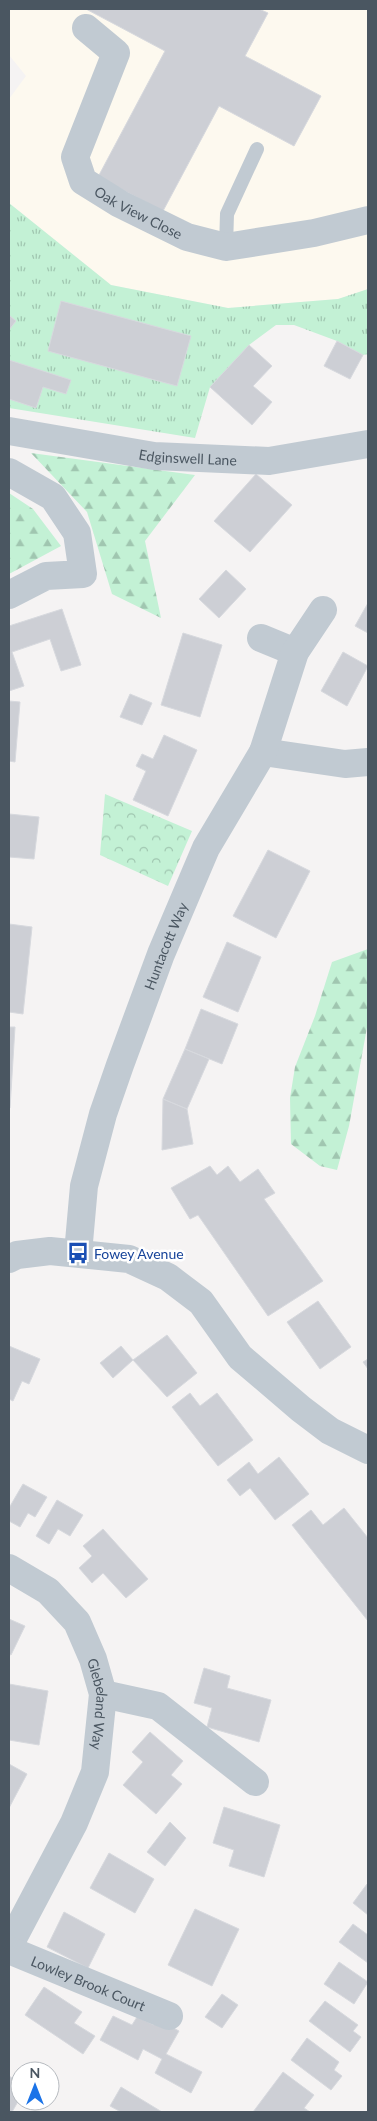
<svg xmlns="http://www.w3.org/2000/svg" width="377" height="2121" font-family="Lato,sans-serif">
<defs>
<pattern id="grass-tufts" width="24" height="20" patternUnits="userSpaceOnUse" patternTransform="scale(1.25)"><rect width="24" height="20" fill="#c3f1d5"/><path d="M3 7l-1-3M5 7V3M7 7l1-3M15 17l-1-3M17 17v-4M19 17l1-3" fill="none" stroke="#a0c6b0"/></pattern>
<pattern id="forest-firs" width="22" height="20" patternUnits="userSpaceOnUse" patternTransform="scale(1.25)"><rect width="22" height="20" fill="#c3f1d5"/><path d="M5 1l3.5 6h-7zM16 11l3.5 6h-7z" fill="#a0c6b0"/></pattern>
<pattern id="park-crowns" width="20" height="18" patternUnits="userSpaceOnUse" patternTransform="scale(1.25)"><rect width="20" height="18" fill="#c3f1d5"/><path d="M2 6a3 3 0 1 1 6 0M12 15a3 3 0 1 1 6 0" fill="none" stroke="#a0c6b0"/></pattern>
</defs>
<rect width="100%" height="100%" fill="#f5f3f3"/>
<path fill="#fdf9ef" d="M9 9H368V289L338 299 228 308 111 285 9 203V99L26 76 9 55Z"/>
<path fill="url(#grass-tufts)" d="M9 203 111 285 228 308 338 299 368 289V354L363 355 337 341 294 325H276L249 345 210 387 195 438 9 408V330L16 321 9 315Z"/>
<path fill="url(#forest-firs)" d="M31 453 195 475 145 541 161 618 112 594 87 512Z
M9 493 33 509 61 546 9 574Z
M368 949V1022L349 1126 337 1170 320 1166 291 1144 290 1098 295 1067 315 1016 332 962Z"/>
<path fill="url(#park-crowns)" d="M105 794 192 831 168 886 100 855Z"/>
<path fill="#cdcfd5" stroke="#d7d9de" d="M86 9H259L268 13 245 56 321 96 294 146 219 106 163 211 98 177 165 51Z
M61 301 191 336 177 386 48 351Z
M9 315 16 321 9 330Z
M337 341 363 355 350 379 324 366Z
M249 345 272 366 253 386 272 402 252 425 210 387Z
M9 360 71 380 66 394 43 387 36 408 9 399Z
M256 474 292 505 250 552 214 521Z
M226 570 246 589 219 618 199 599Z
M368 603V633L355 626Z
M62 609 81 665 61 671 50 639 12 652 24 686 9 691V626Z
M183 633 222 645 200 717 161 705Z
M343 652 368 666 347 706 321 691Z
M130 694 152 703 142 725 120 717Z
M9 701 20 702 15 762 9 761Z
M164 735 197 750 168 816 133 800 146 771 136 766 142 754 153 759Z
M9 814 39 817 34 859 9 857Z
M268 850 310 871 276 938 233 916Z
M9 924 32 927 23 1014 9 1012Z
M227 942 261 957 238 1012 203 997Z
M201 1009 238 1024 222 1064 185 1049Z
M9 1027H15L10 1108H9Z
M185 1049 209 1059 187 1109 163 1099Z
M163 1099 187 1109 193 1144 162 1150Z
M210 1166 217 1175 228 1166 240 1182 258 1169 275 1193 264 1199 323 1281 268 1316 198 1215 190 1219 171 1188Z
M318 1301 351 1347 320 1369 287 1322Z
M167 1335 197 1373 167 1397 133 1360Z
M9 1346 40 1359 29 1384 22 1381 13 1401 9 1399Z
M121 1346 133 1360 113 1378 100 1363Z
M368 1359V1369L363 1362Z
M190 1393 200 1406 217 1393 253 1440 218 1466 172 1407Z
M279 1457 309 1494 275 1520 250 1488 240 1496 227 1480 249 1462 258 1474Z
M23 1484 47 1497 35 1517 28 1513 20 1527 9 1521V1508Z
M57 1500 83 1515 70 1536 58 1529 49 1544 36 1536Z
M344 1508 368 1538V1621L292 1525 311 1510 323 1525Z
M103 1529 148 1579 126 1598 103 1573 92 1583 79 1568 92 1556 83 1546Z
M9 1619 25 1626 11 1655 9 1654Z
M204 1668 230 1676 227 1688 271 1700 259 1742 207 1727 212 1708 194 1703Z
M9 1684 48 1691 39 1745 9 1740Z
M150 1732 183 1761 171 1775 182 1784 156 1814 123 1785 143 1762 132 1752Z
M9 1764 27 1774 9 1808Z
M224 1807 280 1825 264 1877 229 1866 234 1850 213 1843Z
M170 1822 186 1838 165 1866 147 1852Z
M109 1853 154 1879 135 1913 90 1888Z
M367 1884 368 1885V1915L353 1903Z
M195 1909 239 1929 212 1986 168 1965Z
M64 1912 105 1934 88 1968 47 1947Z
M353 1924 368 1935V1963L339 1942Z
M339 1962 368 1982 354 2004 324 1984Z
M44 1987 82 2012 74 2023 95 2036 83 2054 25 2015Z
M222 1994 238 2005 222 2028 205 2017Z
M325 2001 358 2025 353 2031 361 2037 350 2052 309 2021Z
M113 2016 132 2025 137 2017 154 2025 157 2019 179 2031 166 2054 202 2072 191 2093 155 2073 162 2059 143 2049 138 2060 100 2040Z
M307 2038 339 2062 334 2070 342 2076 331 2090 291 2060Z
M283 2072 314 2095 304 2108 310 2112H253Z
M9 2076 20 2083V2098L12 2112H9Z
M121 2087 162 2112H121L110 2106Z"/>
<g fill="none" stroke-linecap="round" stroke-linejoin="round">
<path stroke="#c1cad2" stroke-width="14" d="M226 247 227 214 257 149"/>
<g stroke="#c1cad2" stroke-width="28">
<path id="s1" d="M86 28 116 53 75 157 83 181 120 204 187 237 226 247 314 233 368 220"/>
<path id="s2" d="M9 431 154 456 269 461 368 444"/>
<path d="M9 472 53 497 77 533 83 574 46 576 9 595"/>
<path d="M261 638 295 652"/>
<path d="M263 752 345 764 368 762"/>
<path id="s3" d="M78 1253 84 1186 103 1114 120 1065 161 954 206 848 263 752 295 652 323 610"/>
<path d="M9 1259 17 1255 50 1251 129 1259 168 1277 201 1302 240 1357 301 1409 330 1431 368 1450"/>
<path id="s4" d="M9 1568 48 1591 77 1622 93 1659 103 1694 95 1772 74 1823 9 1946"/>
<path d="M103 1694 158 1706 255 1782"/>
<path id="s5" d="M9 1950 169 2016"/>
</g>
</g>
<defs>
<g id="bus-bare" transform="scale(1.725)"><path d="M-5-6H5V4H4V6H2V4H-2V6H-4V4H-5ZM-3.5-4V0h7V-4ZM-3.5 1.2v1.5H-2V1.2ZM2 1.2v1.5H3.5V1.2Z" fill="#1a4fb4" stroke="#fff" stroke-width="2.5" paint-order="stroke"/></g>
</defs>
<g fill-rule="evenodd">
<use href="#bus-bare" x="78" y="1253"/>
</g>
<g text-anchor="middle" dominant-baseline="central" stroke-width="5" stroke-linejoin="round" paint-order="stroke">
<g font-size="14" fill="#4a5661" stroke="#fff">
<text stroke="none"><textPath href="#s1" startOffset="240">Oak View Close</textPath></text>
<text stroke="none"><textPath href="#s2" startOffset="181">Edginswell Lane</textPath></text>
<text stroke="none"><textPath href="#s3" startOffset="321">Huntacott Way</textPath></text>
<text stroke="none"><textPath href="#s4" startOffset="174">Glebeland Way</textPath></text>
<text stroke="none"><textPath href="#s5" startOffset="86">Lowley Brook Court</textPath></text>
</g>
<g font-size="14" fill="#164399" stroke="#fff" text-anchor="start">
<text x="94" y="1253">Fowey Avenue</text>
</g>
</g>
<rect width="377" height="2121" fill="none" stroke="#4a5661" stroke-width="20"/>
<g transform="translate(35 2086)"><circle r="24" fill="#ffffff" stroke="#b7bbc0"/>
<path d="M0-4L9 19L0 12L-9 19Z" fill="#1a73e8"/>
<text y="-8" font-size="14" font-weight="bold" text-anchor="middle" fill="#4a5661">N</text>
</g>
</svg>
